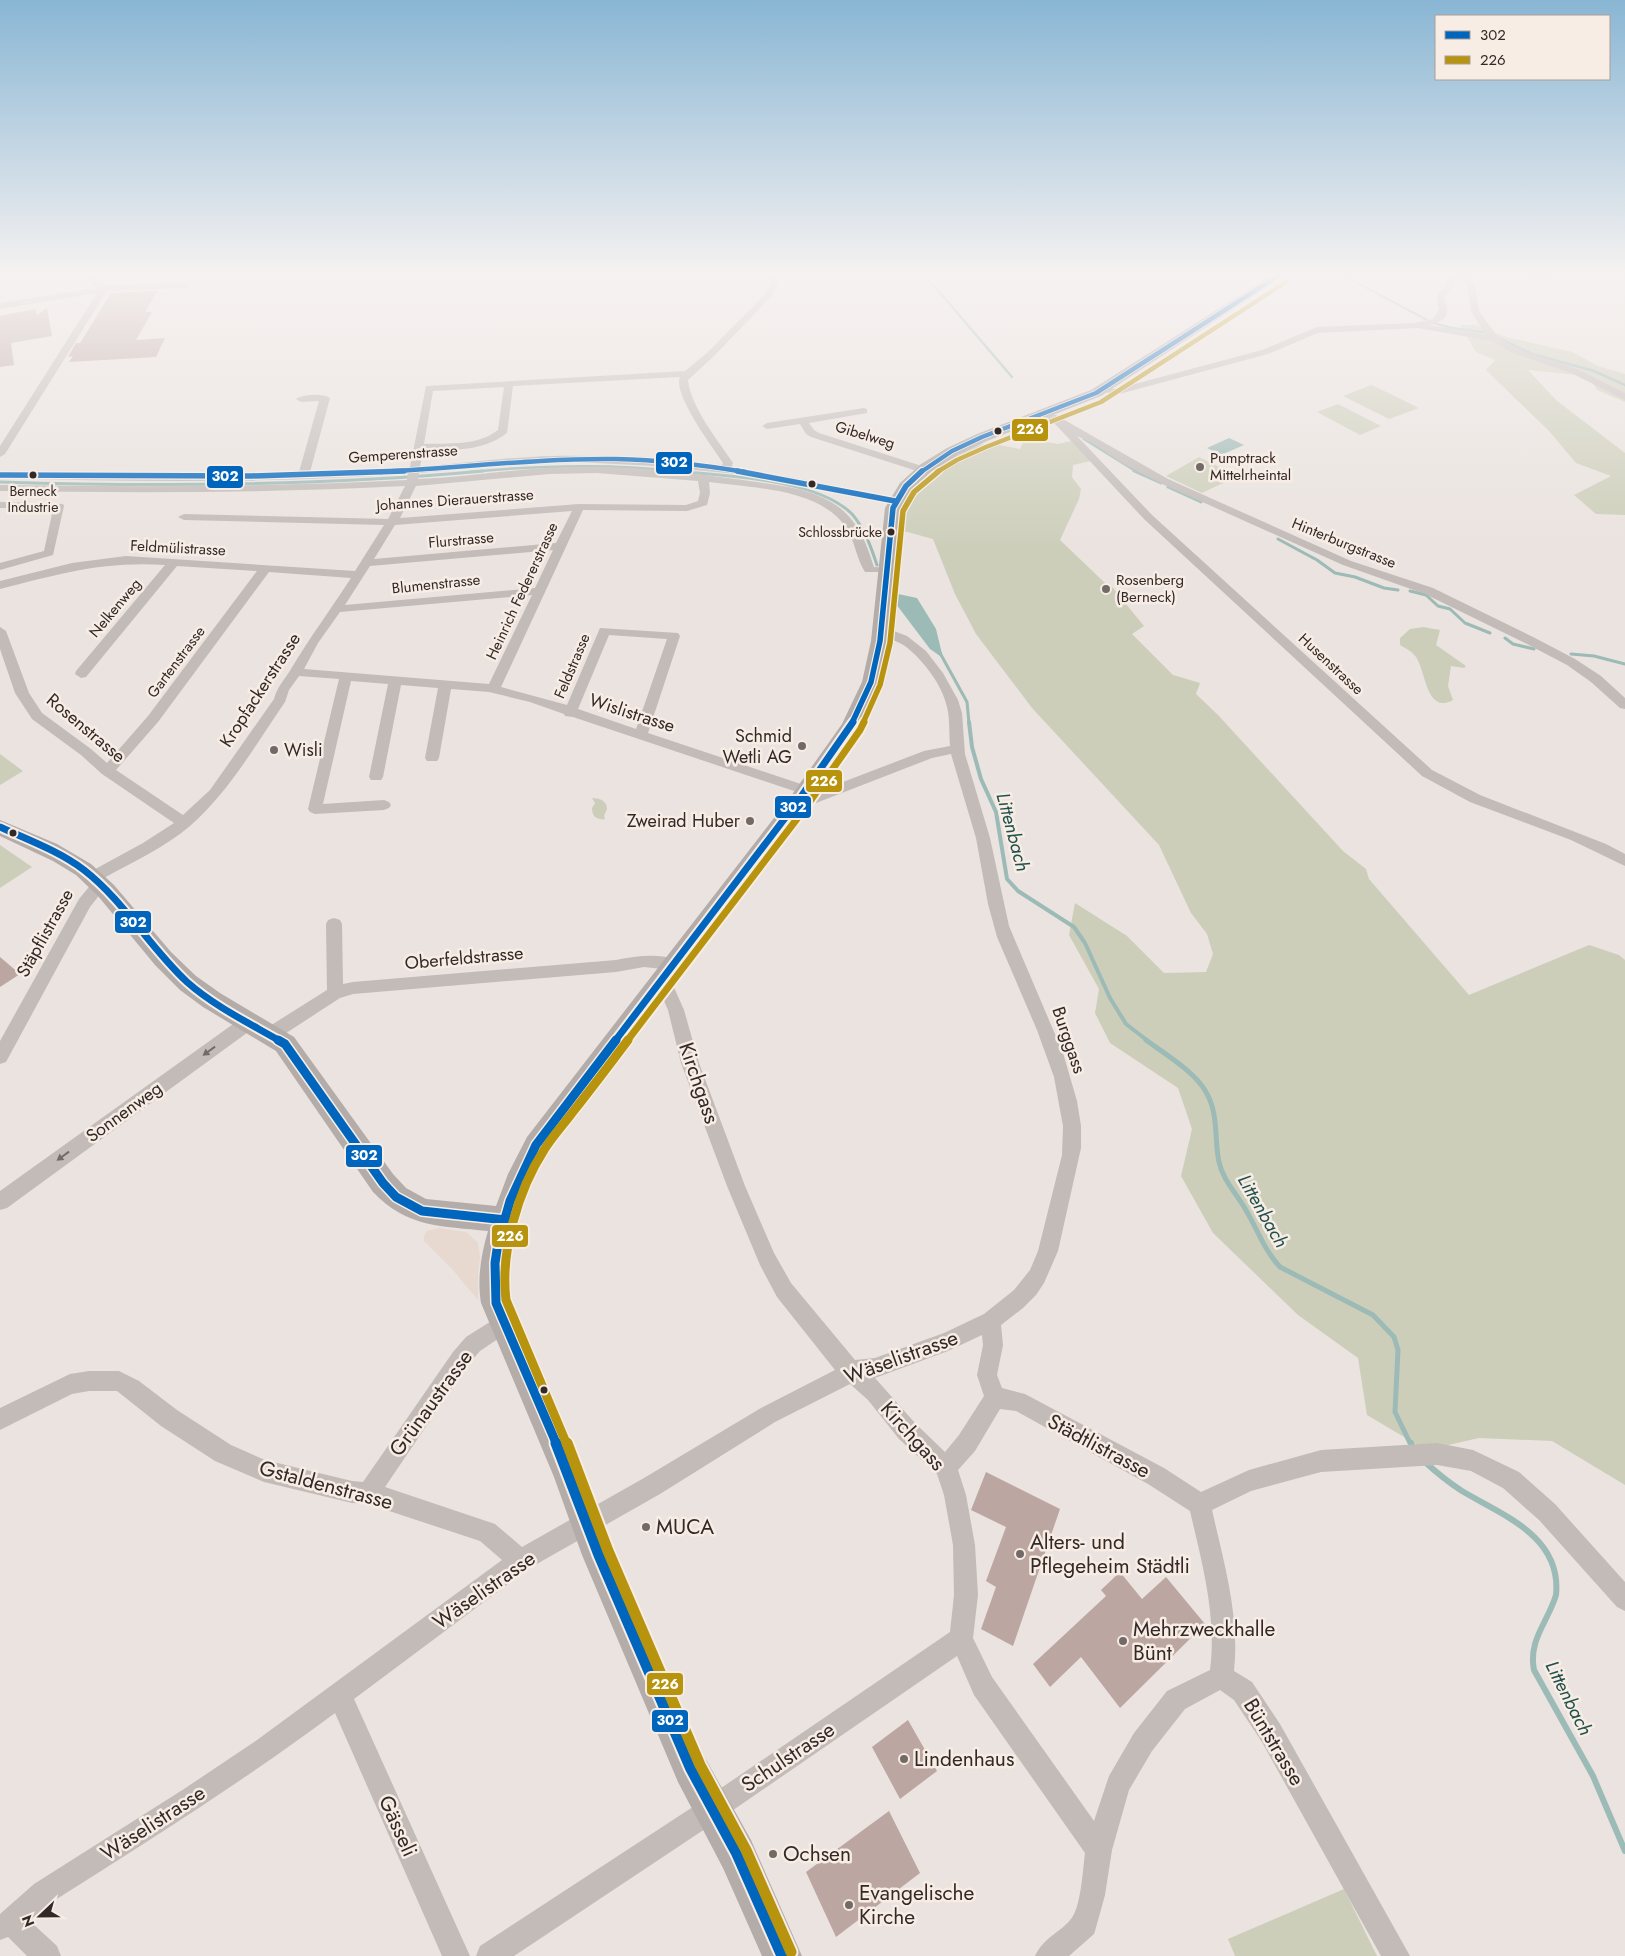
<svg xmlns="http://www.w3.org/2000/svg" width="1625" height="1956" font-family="Jost,sans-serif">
<rect width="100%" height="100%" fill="#eae3df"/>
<path fill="#cdceba" d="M1509 274H1542L1556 282 1557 286Z
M1460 325H1476L1507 337 1572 352 1598 366 1625 374V402L1597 390 1589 376 1528 370 1556 400 1625 453V515L1596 514 1574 495 1611 476 1576 463 1549 431 1486 370 1495 360 1476 352Z
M1371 385H1372L1419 408 1389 419 1343 396Z
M1338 404 1381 426 1360 435 1317 412Z
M1025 438 1058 444 1071 441 1091 461 1073 465 1072 477 1081 489 1079 499 1060 540 1105 583 1113 588 1144 626 1132 634 1173 675 1200 683 1196 694 1218 715 1343 851 1366 869 1369 879 1469 995 1589 945 1619 955 1625 960V1485L1552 1441 1479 1438 1426 1450 1367 1415 1358 1358 1298 1315 1213 1233 1181 1176 1192 1129 1178 1088 1110 1043 1095 1013 1099 989 1069 935 1075 903 1127 936 1164 973 1206 972 1213 954 1207 934 1191 913 1159 845 1032 708 976 634 955 594 933 539 900 530C901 519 902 506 909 496 919 482 968 444 985 444 996 444 1009 447 1020 449Z
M1199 457 1238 476 1202 493 1166 476Z
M1423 627 1440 630 1436 645 1466 666 1464 668 1451 666 1448 686 1453 700C1426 715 1426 671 1416 657 1413 652 1405 648 1400 645V638L1410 629Z
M0 754 23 771 0 785Z
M592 798C600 798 607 801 607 809L604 816 605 819C597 820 592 817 592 808L595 803Z
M0 845 32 867 0 888Z
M1344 1889 1377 1956H1235L1228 1939Z"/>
<path fill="#e7d9cf" d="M439 1228 466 1232 478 1243 480 1258 478 1272V1300L453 1270 424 1241V1236L427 1231Z"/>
<path fill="#9cbab6" d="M1229 438 1244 445 1221 455 1207 448Z
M898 594 917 598 936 629 943 658 930 649 893 600 895 595Z"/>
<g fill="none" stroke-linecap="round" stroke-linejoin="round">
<path stroke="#9cbab6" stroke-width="2.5" d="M924 274 1012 377
M1340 274 1429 321
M1433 323 1452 328 1483 332
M1501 339 1532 354 1594 371 1625 385
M1084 439 1137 472
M470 472C542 465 612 463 684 472"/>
<path stroke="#9cbab6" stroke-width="3" d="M674 471C723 476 816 478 852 514 865 529 871 547 877 565
M1134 471 1161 483
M0 482C161 487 322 486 483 471
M1168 487 1201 502
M1278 539 1317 560 1335 573 1355 577 1384 588 1398 590
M1410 591 1426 595 1438 606 1450 609 1465 623 1490 633
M1505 638 1513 644 1534 649
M940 653 967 702 969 723
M1571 654 1594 656 1625 664"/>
<path stroke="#9cbab6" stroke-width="4" d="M969 722 972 747 981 779 996 812 1007 879 1018 891 1074 927 1085 943 1110 998 1126 1024 1148 1041"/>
<path stroke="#9cbab6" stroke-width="5" d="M1146 1040C1165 1054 1195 1072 1206 1092 1219 1114 1214 1139 1219 1162 1223 1181 1238 1195 1247 1212 1258 1231 1265 1251 1280 1267L1373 1315 1394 1337 1398 1350 1395 1412 1411 1445"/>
<path stroke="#9cbab6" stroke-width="6" d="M1411 1443 1414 1449
M1425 1462C1437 1473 1448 1482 1462 1491 1502 1515 1562 1536 1556 1595 1548 1622 1528 1640 1534 1670L1593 1776 1625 1851"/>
</g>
<path fill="#bca6a2" d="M157 291 145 312H152L136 340 165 338 156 357 69 362 73 356 68 357 76 343H80L111 293Z
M47 308 52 336 11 343 14 365 0 367V316L35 309 37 315Z
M0 957 20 974 0 987Z
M986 1472 1060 1509 1013 1646 981 1629 996 1587 986 1581 1006 1527 971 1510Z
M1120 1572 1142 1599 1166 1577 1205 1624 1120 1708 1081 1657 1050 1687 1033 1664 1106 1596 1101 1590Z
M908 1720 937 1771 900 1799 872 1747Z
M889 1811 920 1873 836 1937 806 1872Z"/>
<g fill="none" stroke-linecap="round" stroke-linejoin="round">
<path fill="#c2bbb8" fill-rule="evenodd" d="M82 274H91L106 286 186 282 190 285 186 288 107 291 5 454 0 457V446L97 293 0 309V303L97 288Z
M768 274H776L778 285 771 297 714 356 688 380C691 408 718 440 733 463L731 468 758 472 759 474 758 476 654 466 578 462 515 464 419 473 418 479C468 477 519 468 569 467 627 465 686 472 743 480 776 485 813 487 840 508 859 523 867 545 874 567L891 568 893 570 891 572H865C856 558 855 540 845 526 818 488 751 488 709 482L710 493 707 505 687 511 583 510 501 687 567 705 600 628 678 633 680 636 648 733 810 787 812 790 810 793H800L573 717 565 716 564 714 530 702 489 692 451 689 439 758 437 761H427L425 758 438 688 401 685 383 777 381 780H371L369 777 388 684 351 681 323 804 384 800 389 802 391 805 389 808 384 810 315 814 310 812 308 809 339 679 299 676 289 690 285 702C256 744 229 792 190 826 164 848 131 863 102 879L105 880 108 884 90 907 6 1062 0 1064V1041L79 899 93 882 88 881 85 877 88 873 143 843 174 823 102 774 81 755 32 719 15 693 0 649V627L6 631 29 693 42 713 91 749 107 763 148 716 257 571 177 566 86 677 81 678 75 674 76 671 165 565C103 561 59 574 0 589V581L72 563 126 556 355 571 384 525 184 520 178 517 184 514 388 519 405 486C270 493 135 493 0 491V485C136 487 272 487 407 480L408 474C273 483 136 482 0 478V472L151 474 299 472 319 401 301 402 296 399C303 394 323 393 330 398L310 472 410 467 426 386 685 371 708 352 765 294 770 285ZM680 377C672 393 713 448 723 463L721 466C666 459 610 455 554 456 509 457 465 463 420 467L423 450C452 450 482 452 507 433L513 386ZM504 387 498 430C477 446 450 443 424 444L433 391ZM597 473 698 481 700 493 698 501 686 505 579 504 400 518 416 486 549 474ZM572 511 556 543 374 559 395 525ZM553 550 535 588 345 605 370 566ZM269 572 351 578C331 609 310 637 291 669 285 679 277 687 274 699L210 790 183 815 116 770 158 722ZM532 595 489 684 304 669 318 643 340 612ZM609 635 667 639 636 729 578 709Z
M1446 274H1454C1459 290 1448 286 1445 297 1443 302 1447 304 1447 309 1448 320 1437 323 1429 325L1486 335 1471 311 1467 285 1458 274H1466L1475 285 1479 311 1498 337 1518 349 1577 369 1625 393V400L1571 373 1512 353 1492 341 1417 328 1318 333 1268 354 1119 394 1102 392 1097 389 1102 386 1116 389 1262 350 1317 327 1414 323 1433 319 1439 309C1435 297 1438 293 1447 284Z
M864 408 867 409V413L809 423 814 430 819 433 928 468 929 470 928 472H920L811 437 806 434 800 424 767 429 762 426 767 423Z
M1047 410 1168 479 1351 561 1433 588 1535 638 1575 659 1601 676 1625 698V709L1620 708 1591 682 1567 665 1527 644 1425 594 1343 565 1160 483 1122 463 1096 445 1077 436 1152 515 1432 770 1480 795 1606 844 1625 854V866L1571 840 1470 802 1422 776 1144 519 1056 425 1044 415 1042 413Z
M785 476 895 498 900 501 895 504 781 481 780 479Z
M0 502 63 504 64 506 53 555 0 570V563L44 551 53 509 0 508Z
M881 626 907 636 926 651 943 673 958 700 962 713 965 754 990 838 1009 926 1063 1053 1077 1101 1081 1126V1148L1058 1251 1044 1283 1036 1295 1023 1308 1001 1325 1003 1345 997 1375 1002 1388 1025 1394 1164 1468 1201 1492 1249 1470 1321 1450 1437 1443 1473 1450 1519 1472 1555 1504 1625 1582V1611L1617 1607 1539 1520 1503 1488 1471 1471 1437 1465 1321 1472 1251 1491 1212 1510C1224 1563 1240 1617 1234 1671L1252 1682 1280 1724 1410 1956H1381L1262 1742 1234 1700 1220 1690 1185 1709 1152 1751 1129 1790 1112 1850 1105 1895 1097 1924 1094 1934 1069 1956H1035C1044 1936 1064 1931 1073 1916 1081 1903 1083 1869 1085 1853L974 1695 957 1656 723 1817 514 1956H476L480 1946 705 1799 950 1632 954 1595 953 1545 944 1495 937 1474 899 1439 868 1400 850 1384 775 1422 660 1494 528 1569 354 1699 470 1956H442L335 1713C244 1781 148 1841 52 1902L31 1922 57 1946 61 1956H27L8 1937 0 1940V1914L34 1884 184 1789 257 1740 502 1560 480 1541 368 1504 352 1503 264 1482 215 1461 161 1426 117 1391H89L72 1394 0 1430V1408L70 1374 89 1371H119L139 1381 177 1410 231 1445 265 1460 352 1481 363 1482 453 1352 466 1337 504 1313 511 1316 514 1323 511 1330 480 1351 467 1366 385 1487 495 1524 522 1547 644 1478 761 1408 835 1370 777 1297 760 1265 727 1186 681 1063 668 1010 654 978 656 974 662 972 668 974 684 1010 699 1063 745 1186 774 1253 791 1283 855 1360 875 1358 944 1333 984 1314 1014 1290 1030 1270 1038 1251 1062 1155 1063 1126 1054 1077 1037 1030 997 937 988 904 976 838 951 754 932 758 816 803 798 806 793 804 791 801 793 798 809 795 924 751 950 746C949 733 950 719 947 707 942 684 923 660 905 646 897 641 879 635 875 630L877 627ZM982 1335 983 1345 977 1375 984 1396 959 1435 945 1452 915 1423 875 1378 948 1351ZM1000 1409 1016 1411 1148 1484 1190 1511C1202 1563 1217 1616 1210 1670L1167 1691 1134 1733 1109 1776 1094 1821 992 1677 973 1638 978 1595 975 1545 966 1495 958 1470 975 1451Z
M334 918 340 920 342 924 343 984 353 982 616 960C637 956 657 953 678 960L680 964 678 968 672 970 644 967 616 972 353 994 340 998 277 1039 271 1041 265 1039 263 1034 265 1029 327 990 326 924 328 920Z
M249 1015 255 1017 257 1022 255 1027 7 1208 0 1210V1191L243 1017Z"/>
<path fill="#b3aca9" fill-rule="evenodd" d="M1273 274H1287L1101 396 987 441 958 455 932 471 912 489 901 508 889 641 880 682 861 725 805 806 545 1153C524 1194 501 1257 511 1303L581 1465 614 1551 704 1756 751 1840 802 1956H762L723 1868 678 1782 582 1555 554 1477 481 1303C477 1278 481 1255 488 1231 442 1226 407 1228 373 1192L276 1051 203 1007 180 990 155 965 98 896 76 875 53 861 0 836V820L57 844 91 864 114 885 171 952 196 976 220 993 294 1037 393 1174 406 1188 426 1199 496 1206 508 1174 527 1137 791 796 842 724 862 682 871 641 885 508 900 483 921 464 947 448 977 434 1091 390Z"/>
<g stroke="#f7ede5" stroke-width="6">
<path id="bus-1-far4" d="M380 472C459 468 538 458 616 459 660 460 703 465 745 472
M921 472 952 451 982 437 1096 393 1281 274"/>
</g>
<g stroke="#f7ede5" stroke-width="8">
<path id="bus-1-far3" d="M737 471 895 501
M0 475 251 476 404 471
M852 723 871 682 880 641 893 508 906 486 922 471"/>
</g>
<g stroke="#f7ede5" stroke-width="11">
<path id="bus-1-far2" d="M0 827C28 840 59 851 84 870 124 901 150 948 187 982 214 1006 249 1023 280 1041
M615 1041 798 801 853 722"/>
</g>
<g stroke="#f7ede5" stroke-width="12">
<path id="bus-1-far1" d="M278 1040 285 1044 383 1183 396 1197 422 1211 506 1220
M557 1445 496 1303 495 1263 498 1243 510 1201 536 1145 616 1040"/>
</g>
<g stroke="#f7ede5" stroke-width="15">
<path id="bus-1" d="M556 1443 599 1555 691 1769 737 1854 782 1956"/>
</g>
<g stroke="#f7ede5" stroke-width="6">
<path id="bus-2-far4" d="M937 472 957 460 986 447 1101 402 1286 282"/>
</g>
<g stroke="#f7ede5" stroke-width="8">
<path id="bus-2-far3" d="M863 723 880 685 890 643 903 511 914 492 939 471"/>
</g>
<g stroke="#f7ede5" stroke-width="11">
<path id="bus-2-far2" d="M627 1041 806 807 860 730 864 722"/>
</g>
<g stroke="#f7ede5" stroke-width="12">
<path id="bus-2-far1" d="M567 1445 506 1300C500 1252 518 1190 544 1150 552 1137 563 1125 572 1113 591 1089 610 1064 628 1040"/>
</g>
<g stroke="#f7ede5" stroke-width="15">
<path id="bus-2" d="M567 1443 608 1551 700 1765 746 1850 791 1952"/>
</g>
<use href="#bus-1-far4" stroke="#0065bd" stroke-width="4.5"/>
<use href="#bus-1-far3" stroke="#0065bd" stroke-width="5.5"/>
<use href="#bus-1-far2" stroke="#0065bd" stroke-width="7"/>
<use href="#bus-1-far1" stroke="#0065bd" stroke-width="9"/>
<use href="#bus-1" stroke="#0065bd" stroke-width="11"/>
<use href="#bus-2-far4" stroke="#b8930e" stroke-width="4.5"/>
<use href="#bus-2-far3" stroke="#b8930e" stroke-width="5.5"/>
<use href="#bus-2-far2" stroke="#b8930e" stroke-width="7"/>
<use href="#bus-2-far1" stroke="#b8930e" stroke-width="9"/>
<use href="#bus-2" stroke="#b8930e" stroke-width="11"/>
</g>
<defs><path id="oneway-solid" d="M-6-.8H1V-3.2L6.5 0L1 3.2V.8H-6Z" transform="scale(1.25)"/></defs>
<g fill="#736b68">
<use href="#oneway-solid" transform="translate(209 1051) rotate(144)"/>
<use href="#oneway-solid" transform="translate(63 1156) rotate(144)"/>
</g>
<linearGradient id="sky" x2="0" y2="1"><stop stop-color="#89b6d4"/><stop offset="0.5" stop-color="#f6f2f1"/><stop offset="1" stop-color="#f6f2f1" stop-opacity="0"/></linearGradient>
<rect width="1625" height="548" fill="url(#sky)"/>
<g fill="#332927" stroke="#f7ede5" stroke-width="2">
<circle cx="998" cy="431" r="4.5"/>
<circle cx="33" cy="475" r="4.5"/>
<circle cx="812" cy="484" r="4.5"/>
<circle cx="891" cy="532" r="4.5"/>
<circle cx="13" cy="833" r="4.5"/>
<circle cx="544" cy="1390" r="4.5"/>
</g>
<g fill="#736a67" stroke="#f7ede5" stroke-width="2">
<circle cx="1200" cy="467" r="5"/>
<circle cx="1106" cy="589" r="5"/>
<circle cx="802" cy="746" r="5"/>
<circle cx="274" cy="750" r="5"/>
<circle cx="750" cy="821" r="5"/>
<circle cx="646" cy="1527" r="5"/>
<circle cx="1020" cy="1554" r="5"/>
<circle cx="1123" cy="1641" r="5"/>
<circle cx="904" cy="1759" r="5"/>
<circle cx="773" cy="1854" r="5"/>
<circle cx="849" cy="1905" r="5"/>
</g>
<g text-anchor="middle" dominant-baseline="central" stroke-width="5" stroke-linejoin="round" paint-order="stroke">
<g font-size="14" fill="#332927" stroke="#f7ede5">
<text x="33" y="491">Berneck<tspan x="33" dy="16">Industrie</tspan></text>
<text x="882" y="532" text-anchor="end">Schlossbrücke</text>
</g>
<g font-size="15" fill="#332927" stroke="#f7ede5">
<text transform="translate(865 435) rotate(17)">Gibelweg</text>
<text transform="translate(403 454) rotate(-4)">Gemperenstrasse</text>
<text transform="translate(455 500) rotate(-4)">Johannes Dierauerstrasse</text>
<text transform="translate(461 540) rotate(-5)">Flurstrasse</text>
<text transform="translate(1344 543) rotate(22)">Hinterburgstrasse</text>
<text transform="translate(178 548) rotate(3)">Feldmülistrasse</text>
<text transform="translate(436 584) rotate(-6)">Blumenstrasse</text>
<text transform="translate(522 591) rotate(-65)">Heinrich Federerstrasse</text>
<text transform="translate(115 608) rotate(-50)">Nelkenweg</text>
<text transform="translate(176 662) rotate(-53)">Gartenstrasse</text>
<text transform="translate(1331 664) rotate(43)">Husenstrasse</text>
<text transform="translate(572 666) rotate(-67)">Feldstrasse</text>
</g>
<g font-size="15" fill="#332927" stroke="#f7ede5" text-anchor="start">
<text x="1210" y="458">Pumptrack<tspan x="1210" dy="17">Mittelrheintal</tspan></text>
<text x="1116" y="580">Rosenberg<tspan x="1116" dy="17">(Berneck)</tspan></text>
</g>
<g font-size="18" fill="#332927" stroke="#f7ede5">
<text transform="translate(260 690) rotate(-57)">Kropfackerstrasse</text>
<text transform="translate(632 713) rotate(18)">Wislistrasse</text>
<text transform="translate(86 728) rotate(40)">Rosenstrasse</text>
<text transform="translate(45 933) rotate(-61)">Stäpflistrasse</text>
<text transform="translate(464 958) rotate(-5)">Oberfeldstrasse</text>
<text transform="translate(1069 1040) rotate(71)">Burggass</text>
<text transform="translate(124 1112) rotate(-36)">Sonnenweg</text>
</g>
<g font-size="18" fill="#332927" stroke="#f7ede5" text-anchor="end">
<text x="792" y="736">Schmid<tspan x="792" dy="21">Wetli AG</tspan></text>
<text x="284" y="750" text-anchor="start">Wisli</text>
<text x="740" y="821">Zweirad Huber</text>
</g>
<g font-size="19" font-style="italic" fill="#20504d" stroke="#f7ede5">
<text transform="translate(1013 832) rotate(75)">Littenbach</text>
<text transform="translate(1263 1211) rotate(60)">Littenbach</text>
<text transform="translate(1569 1698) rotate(63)">Littenbach</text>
</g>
<g font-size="21" fill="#332927" stroke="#f7ede5">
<text transform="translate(699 1083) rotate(71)">Kirchgass</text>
<text transform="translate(901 1357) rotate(-20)">Wäselistrasse</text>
<text transform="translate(431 1403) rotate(-54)">Grünaustrasse</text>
<text transform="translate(913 1436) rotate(48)">Kirchgass</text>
<text transform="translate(1099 1446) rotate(28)">Städtlistrasse</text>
<text transform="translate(326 1485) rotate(15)">Gstaldenstrasse</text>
<text transform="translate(484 1590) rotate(-35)">Wäselistrasse</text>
<text transform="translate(1274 1742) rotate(59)">Büntstrasse</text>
<text transform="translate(788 1757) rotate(-34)">Schulstrasse</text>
<text transform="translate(153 1823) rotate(-33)">Wäselistrasse</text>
<text transform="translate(398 1826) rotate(66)">Gässeli</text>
</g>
<g font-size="21" fill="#332927" stroke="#f7ede5" text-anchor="start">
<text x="656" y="1527">MUCA</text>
<text x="1030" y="1542">Alters- und<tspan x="1030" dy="24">Pflegeheim Städtli</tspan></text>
<text x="1133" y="1629">Mehrzweckhalle<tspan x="1133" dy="24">Bünt</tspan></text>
<text x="914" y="1759">Lindenhaus</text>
<text x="783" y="1854">Ochsen</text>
<text x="859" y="1893">Evangelische<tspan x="859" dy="24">Kirche</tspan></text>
</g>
</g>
<g stroke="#f7ede5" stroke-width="2">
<rect x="1011" y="418" width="38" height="24" rx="5" fill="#b8930e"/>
<rect x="655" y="451" width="38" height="24" rx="5" fill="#0065bd"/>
<rect x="206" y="465" width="38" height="24" rx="5" fill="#0065bd"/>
<rect x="805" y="769" width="38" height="24" rx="5" fill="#b8930e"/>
<rect x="774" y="795" width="38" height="24" rx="5" fill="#0065bd"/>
<rect x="114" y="910" width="38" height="24" rx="5" fill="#0065bd"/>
<rect x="345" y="1144" width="38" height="24" rx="5" fill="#0065bd"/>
<rect x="491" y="1224" width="38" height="24" rx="5" fill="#b8930e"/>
<rect x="646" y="1672" width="38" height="24" rx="5" fill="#b8930e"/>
<rect x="651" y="1709" width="38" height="24" rx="5" fill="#0065bd"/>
</g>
<g font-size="14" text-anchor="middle" font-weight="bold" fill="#fff">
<text x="1030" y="434">226</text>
<text x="674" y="467">302</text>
<text x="225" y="481">302</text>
<text x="824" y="786">226</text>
<text x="793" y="812">302</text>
<text x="133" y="927">302</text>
<text x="364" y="1160">302</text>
<text x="510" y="1241">226</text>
<text x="665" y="1689">226</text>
<text x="670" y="1725">302</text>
</g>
<rect x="1435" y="15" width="175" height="65" fill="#f7ede5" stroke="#a99f99"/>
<rect x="1445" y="31" width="25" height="8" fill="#0065bd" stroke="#a99f99"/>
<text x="1480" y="40" font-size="15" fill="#332927">302</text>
<rect x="1445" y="56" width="25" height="8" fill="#b8930e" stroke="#a99f99"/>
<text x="1480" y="65" font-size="15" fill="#332927">226</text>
<g transform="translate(40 1916) rotate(248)" stroke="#f7ede5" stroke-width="4" paint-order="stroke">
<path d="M0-4L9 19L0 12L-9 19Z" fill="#332927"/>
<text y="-8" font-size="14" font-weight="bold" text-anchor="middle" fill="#332927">N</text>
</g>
</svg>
